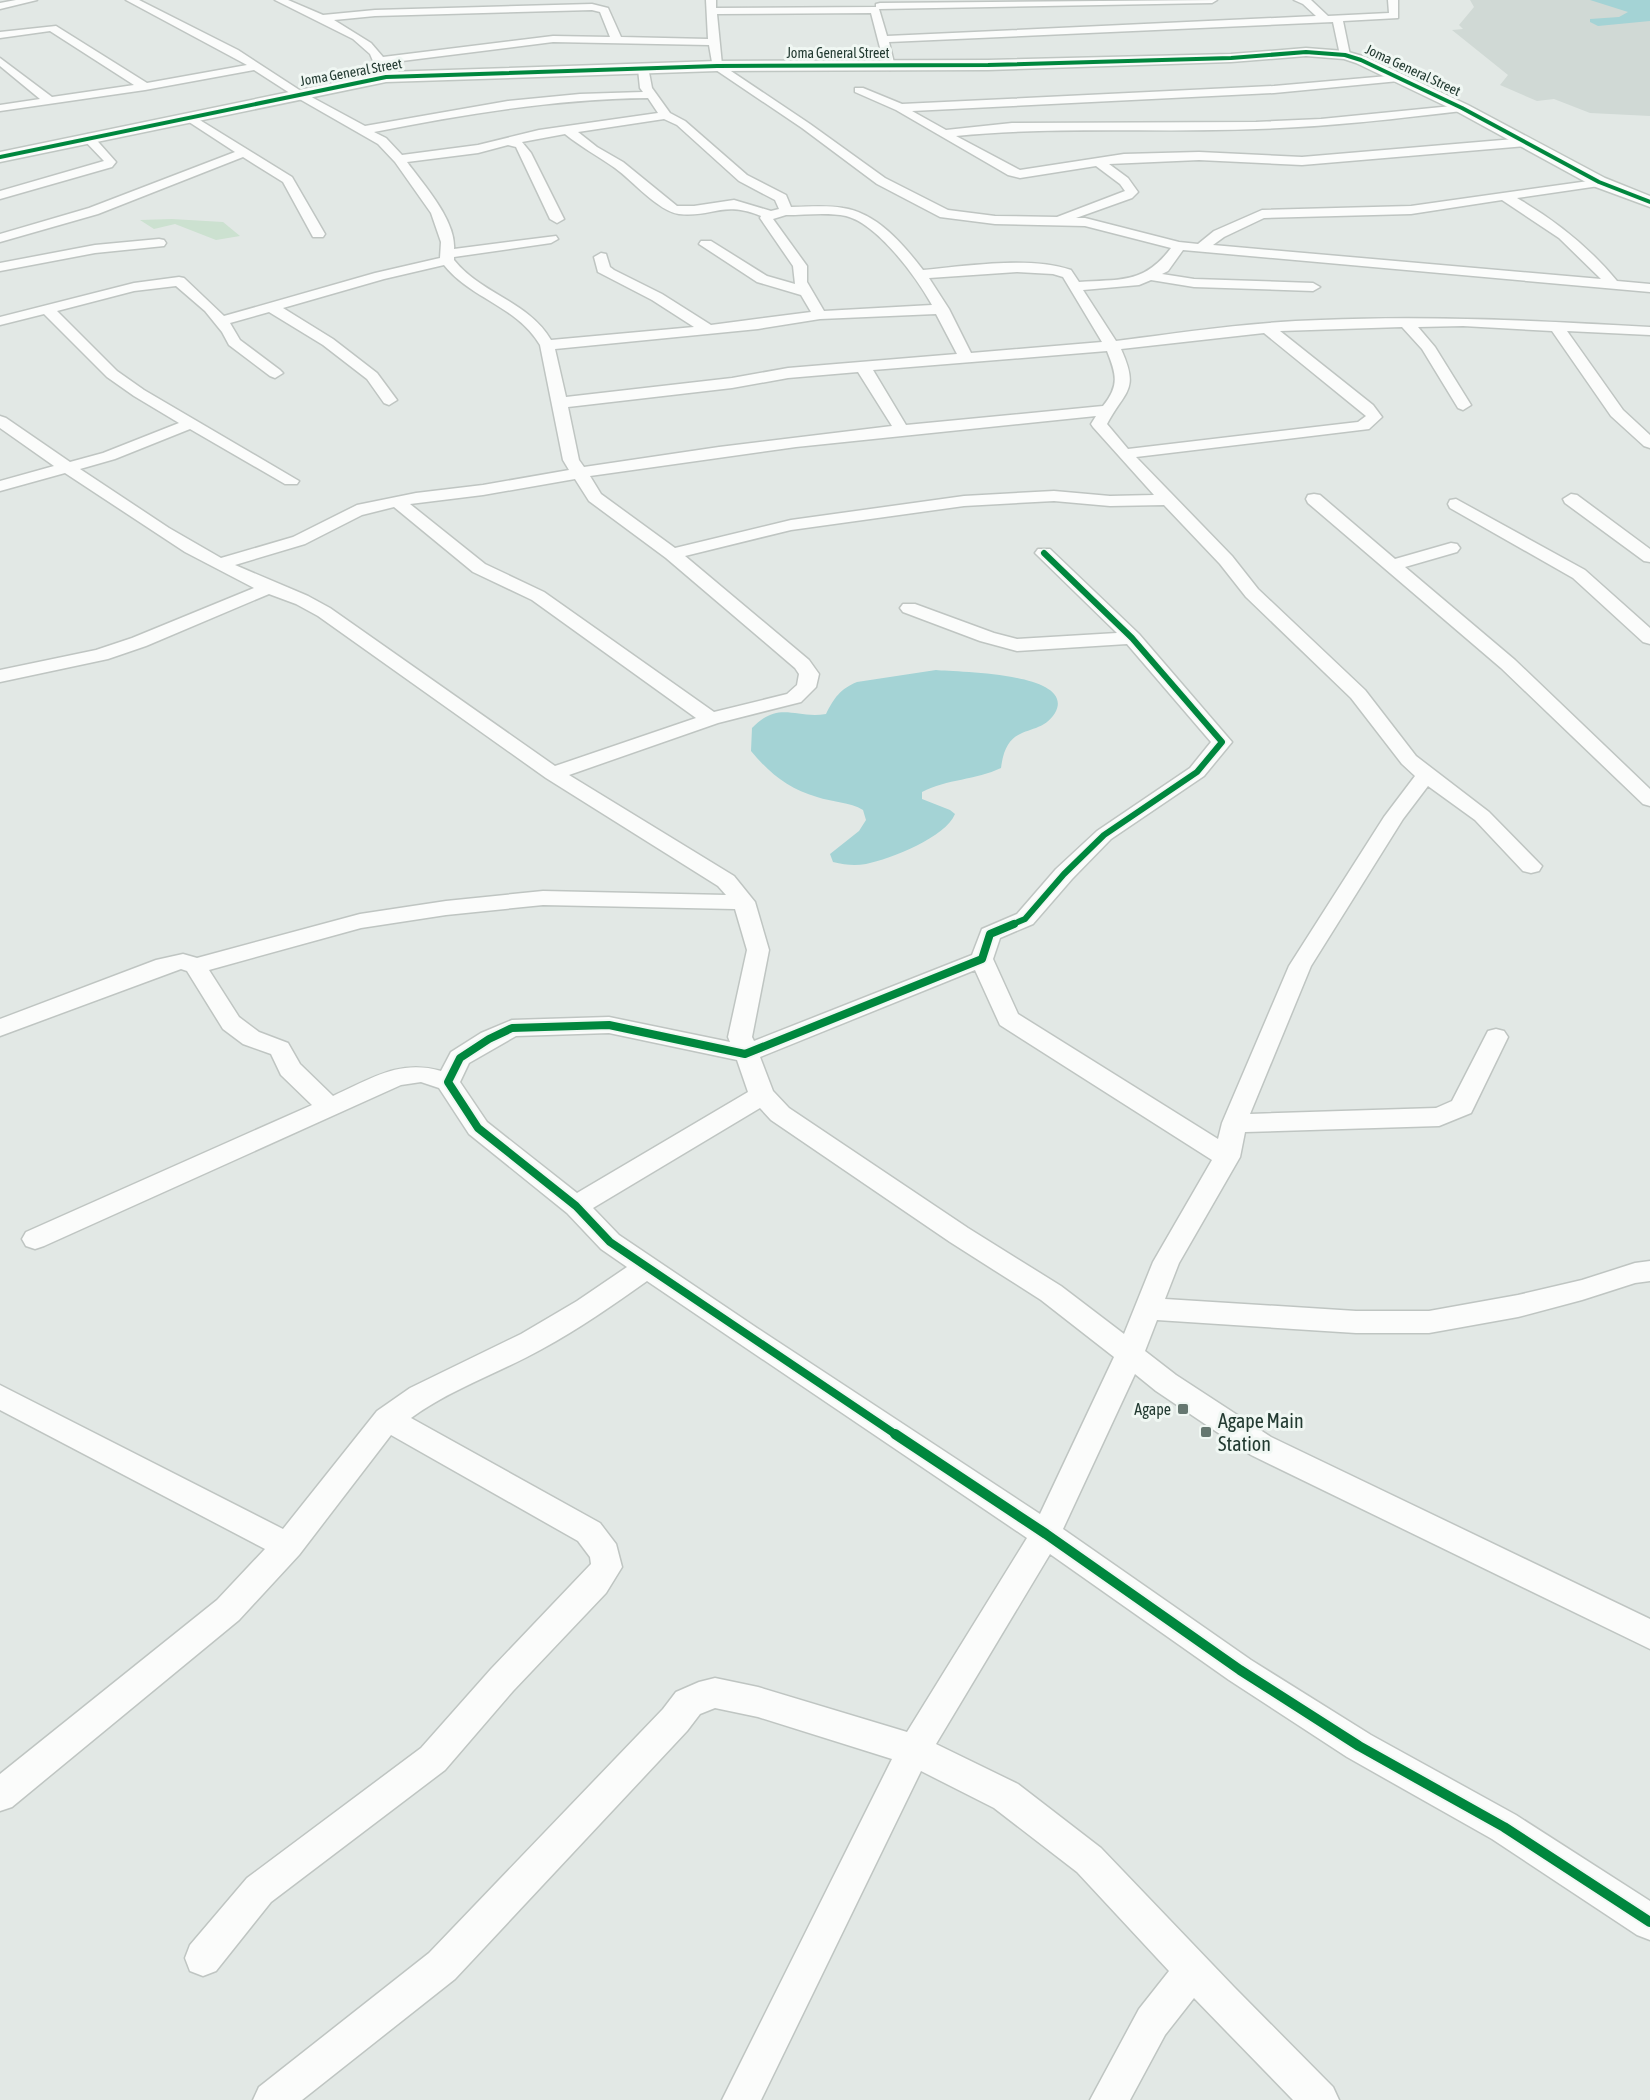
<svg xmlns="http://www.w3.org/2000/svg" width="1650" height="2100" font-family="'Asap Condensed',sans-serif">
<rect width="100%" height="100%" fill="#e2e8e5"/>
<path fill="#d0d9d5" d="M1470 0H1650V116L1590 113 1554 99 1537 101 1500 85 1508 75 1452 30 1463 29 1459 25 1474 7Z"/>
<path fill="#cce1d0" d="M172 219 223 222 240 236 216 240 175 224 154 229 140 220Z"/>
<path fill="#a4d3d5" d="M1590 0H1650V21L1598 26 1590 22V19L1619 17 1628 12Z
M936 670C955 672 1078 672 1055 713 1038 740 1007 719 1001 768 976 780 947 779 922 792V799L950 810 955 814C946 837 891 859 866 864 855 866 845 865 833 862L830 854 859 831 866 820 863 810C850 802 832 802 817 797 789 789 770 774 751 751L752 728C779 700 795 719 826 714 834 698 840 689 857 682Z"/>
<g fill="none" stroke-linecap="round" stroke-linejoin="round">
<g stroke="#bfc5c2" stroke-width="3">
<path id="street" d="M16 0H37L0 9V3Z
M126 0H139L238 50 304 93 365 126 508 101 580 94 643 92 640 88 638 69 640 67H648L652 88 670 113 685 121 747 175 786 195 791 207C808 207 826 205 843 208 877 213 903 244 923 270 968 266 1029 256 1071 270L1079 282C1121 279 1144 284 1171 248L1085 226 995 224 940 217 877 184 802 128 713 68 709 45 553 42 386 63 391 75 385 78 379 75 370 54 353 39 275 0H288L323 15 375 10 592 4 608 8 621 37 708 39 706 0H716V8L876 7V4L880 3 1217 0 1212 3 879 9 887 36 1316 16 1303 4 1294 0H1311L1328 16 1389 13 1388 0H1398V18L1343 21 1350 55 1345 58 1340 55 1333 22 889 42 895 67 890 70 885 67 871 13 717 14 722 65 810 124 885 178 948 210 995 216 1057 217 1125 191 1120 184 1096 166 1020 178 1008 175 896 110 855 92V88H863L902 104 1274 86 1399 75 1405 78 1399 81 1274 93 912 111 946 130 1012 123 1256 122 1321 119 1462 105 1468 108 1462 111C1394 119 1326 127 1257 129 1157 133 1056 126 956 136L1020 170 1124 154 1199 152 1302 157 1526 138 1532 142 1526 146 1302 165 1199 160 1109 164 1128 178 1138 192 1132 198 1076 218H1085L1179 242 1198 244 1214 231 1262 210 1411 206 1603 179 1605 182 1599 186 1517 198C1555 220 1589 247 1617 281L1650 284V292L1183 250 1168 271 1162 274 1194 279 1313 283 1320 287 1313 291 1194 287 1151 280 1139 285 1083 290 1116 341C1184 332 1252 322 1321 320 1431 315 1540 321 1650 327V335L1567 331 1623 410 1650 435V448L1644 446 1611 416 1552 331 1463 326 1418 327 1435 347 1471 405 1463 410 1458 408 1422 349 1402 327 1280 331 1373 405 1382 417 1369 429 1136 457 1232 556 1258 589 1365 690 1416 756 1489 812 1542 866 1539 871 1531 873 1523 871 1475 820 1428 786 1403 819 1311 966 1250 1114 1436 1108 1452 1101 1488 1031 1496 1029 1504 1031 1508 1037 1474 1107 1471 1113 1439 1126 1245 1132 1240 1157 1179 1263 1165 1299 1356 1311H1429L1518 1295 1582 1280 1635 1263 1650 1261V1281L1635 1283 1582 1300 1518 1317 1429 1333H1356L1157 1320 1145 1351 1176 1375 1271 1437 1650 1619V1649L1251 1455 1156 1391 1135 1374 1063 1529 1251 1660 1371 1735 1516 1815 1650 1901V1940L1637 1935 1492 1839 1347 1757 1229 1680 1050 1554 936 1744 1018 1784 1101 1848 1234 1987 1333 2087 1339 2100H1293L1194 1998 1165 2035 1130 2100H1090L1139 2009 1169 1971 1077 1872 994 1808 921 1771 761 2100H722L892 1759 758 1717 715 1708 700 1714 687 1731 455 1979 302 2100H253L259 2087 429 1953 663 1709 676 1692 699 1682 715 1678 758 1687 907 1732 1027 1538 647 1281C613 1305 579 1329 542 1349 499 1373 451 1389 411 1418L600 1523 616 1544 622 1567 606 1593 513 1691 445 1770 271 1902 216 1971 203 1976 190 1971 185 1958 190 1945 247 1878 421 1748 491 1669 591 1564 590 1557 578 1541 391 1435 299 1555 239 1620 12 1807 0 1811V1774L217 1600 265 1549 0 1410V1385L283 1529 377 1411 410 1388 521 1334 577 1301 627 1267 601 1249 567 1213 469 1134 439 1088 421 1082 401 1085 44 1246 35 1249 26 1246 22 1239 26 1232 312 1105 281 1075 271 1054 243 1044 223 1029 187 971 181 969 0 1036V1019L156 960 183 954 197 958 360 914 446 901 543 891 726 895 718 886 546 778 318 616 296 604 269 594 146 646 108 659 0 682V670L96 650 132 638 254 588 185 552 65 473 0 491V481L54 466 0 428V416L6 418 70 462 103 453 179 423 134 396 107 377 44 314 0 325V317L134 283 179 277 184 278 224 316 375 273 440 258 441 242 431 213 395 162 378 144 296 97 254 70 145 90 0 111V105L40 99 0 66V58L52 97 134 85 50 31 0 38V32L56 26 147 83 247 65ZM592 10 600 12 610 37 553 36 383 57 371 43 334 20 375 16ZM648 98 658 113 539 130 478 145 402 155 386 138 374 132C465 114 555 99 648 98ZM664 119 677 125 739 181 775 200 779 209 771 211 734 200 694 206H677L623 162 597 147 578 132ZM565 134C581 147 598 156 615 168 633 181 658 211 679 214 712 218 722 200 761 216L760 218 793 266 795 284 767 276 711 241H701L699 244 757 282 801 295 811 312 711 325 662 294 614 270 610 267 606 254 601 253 594 257 598 272 652 300 694 327 551 340C528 301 481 294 454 260V257L551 243 558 239 556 236 454 249C456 220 423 184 407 162L478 153 508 145 516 147 550 219 557 223 564 219 531 153 522 142ZM1502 200 1559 238 1601 279 1213 245 1224 237 1264 218 1411 214ZM786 215C806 215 827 212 846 216 878 224 917 278 932 305L824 311 807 282V266L773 219ZM444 265C471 299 517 306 540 345L563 460 569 470 483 485 416 493 357 505 293 537 221 558 169 528 80 469 115 459 190 429 285 484H297L299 481 144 390 117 371 57 311 134 291 176 286 205 311 222 332 229 345 270 376 275 378 283 373 280 370 240 340 230 323 269 312 323 345 367 379 384 403 389 405 397 400 377 373 333 339 283 308 384 279ZM1017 272 1053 274 1063 277 1102 342 971 353 949 309 929 278ZM936 314 957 354 788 368 732 378 566 397 555 349 758 329 820 319ZM1264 333 1366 416 1358 422 1128 449 1107 424C1125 390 1140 391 1121 349ZM1107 351C1116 374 1120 385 1103 406L906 425 873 370ZM858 372 892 426 719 447 584 467 579 460 568 407 732 388 788 378ZM1096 416 1091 424 1093 427 1154 495 1110 496 1054 491 964 496 791 520 675 548 601 494 590 476 796 447ZM575 479 589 501 666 558 795 668 799 674 797 685 787 694 714 712 544 592 485 564 410 504 483 495ZM1054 501 1110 506 1164 505 1220 564 1246 597 1351 698 1402 764 1415 776 1384 817 1289 966 1222 1123 1218 1139 1018 1014 993 959 1000 938 1033 924 1072 879 1111 839 1204 776 1232 742 1139 634 1050 549H1038L1035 553 1117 633 1017 639 994 633 915 604H903L900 608 903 612 980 641 1017 651 1127 644 1211 742 1190 768 1097 831 1056 869 1017 914 982 929 972 955 754 1041 752 1037 769 950 755 902 734 876 569 775 718 723 801 702 816 687 819 674 809 660 685 556 791 530 964 506ZM394 507 473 572 532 600 696 718 555 766 330 608 308 596 235 565 305 544 362 515ZM543 905 735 909 747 950 728 1037 730 1042 609 1017 512 1020 481 1033 451 1052 441 1071C399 1059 371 1079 333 1096L300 1064 288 1043 259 1032 239 1017 209 970 361 928 446 915ZM975 970 1000 1025 1212 1160 1153 1262 1124 1334 1061 1286 968 1228 789 1108 773 1091 760 1057ZM609 1033 737 1060 748 1092 577 1193 487 1122 460 1082 469 1063 516 1036ZM760 1108 771 1120 950 1242 1041 1300 1114 1357 1040 1514 757 1328 619 1235 593 1208Z
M190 114 292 177 325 234 323 237H313L283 182 243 157 98 214 0 242V234L89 208 235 152 186 120V116Z
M88 134 92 135 116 162 112 167 0 199V191L104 161 82 138Z
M159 239 164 240 166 243 164 246 95 253 0 271V263L95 245Z
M1314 494 1320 495 1395 559 1451 543 1457 544 1460 548 1457 552 1405 567 1515 660 1650 789V806L1643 804 1501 668 1308 503 1306 499 1308 495Z
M1571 494 1577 495 1650 549V562L1644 561 1565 503 1563 499Z
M1456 499 1585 570 1650 628V644L1643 642 1573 578 1450 508 1448 504 1450 500Z"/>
</g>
<g stroke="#bfc6c2" stroke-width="3">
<path id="secondary" d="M1306 48 1345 51 1366 57 1468 105 1605 178 1650 196V207L1593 186 1456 111 1356 63 1344 59 1306 56 1231 62 988 70 717 71 386 82 0 162V152L386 72 717 61 988 60 1231 54Z"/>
</g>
<use href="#street" fill="#fbfcfb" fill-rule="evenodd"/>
<use href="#secondary" fill="#fbfcfb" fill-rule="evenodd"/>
<g stroke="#f0f7f3" stroke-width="5">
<path id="cycleway-far3" d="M0 157 386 77 717 66 988 65 1231 58 1306 52 1345 55 1361 60 1462 108 1599 182 1650 202"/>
</g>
<g stroke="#f0f7f3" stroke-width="9">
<path id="cycleway-far2" d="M1011 925 1025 919 1064 874 1104 835 1197 772 1222 742 1132 638 1044 553"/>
</g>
<g stroke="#f0f7f3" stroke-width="12">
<path id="cycleway-far1" d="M898 1436 610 1242 576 1206 478 1128 448 1082 460 1058 489 1039 512 1028 609 1025 745 1054 982 959 990 934 1014 924"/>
</g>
<g stroke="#f0f7f3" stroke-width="14">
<path id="cycleway" d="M895 1434 1046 1534 1240 1670 1359 1746 1504 1827 1650 1922"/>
</g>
<use href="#cycleway-far3" stroke="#00873e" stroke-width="4"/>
<use href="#cycleway-far2" stroke="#00873e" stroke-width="6"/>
<use href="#cycleway-far1" stroke="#00873e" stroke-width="8"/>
<use href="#cycleway" stroke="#00873e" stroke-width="10"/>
</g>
<g fill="#657770" stroke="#f0f7f3" stroke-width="2">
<rect x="1177" y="1403" width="12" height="12" rx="3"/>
<rect x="1200" y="1426" width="12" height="12" rx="3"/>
</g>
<g text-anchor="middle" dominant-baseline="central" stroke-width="6" stroke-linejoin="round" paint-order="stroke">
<g font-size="14" fill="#223a31" stroke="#f0f7f3">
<text x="838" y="53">Joma General Street</text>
<text transform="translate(1413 70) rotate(25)">Joma General Street</text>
<text transform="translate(351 72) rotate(-10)">Joma General Street</text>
</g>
<g font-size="16" fill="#223a31" stroke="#f0f7f3" text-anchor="end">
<text x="1171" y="1409">Agape</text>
</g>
<g font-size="20" fill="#223a31" stroke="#f0f7f3" text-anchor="start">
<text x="1218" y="1420">Agape Main<tspan x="1218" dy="23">Station</tspan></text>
</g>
</g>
</svg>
